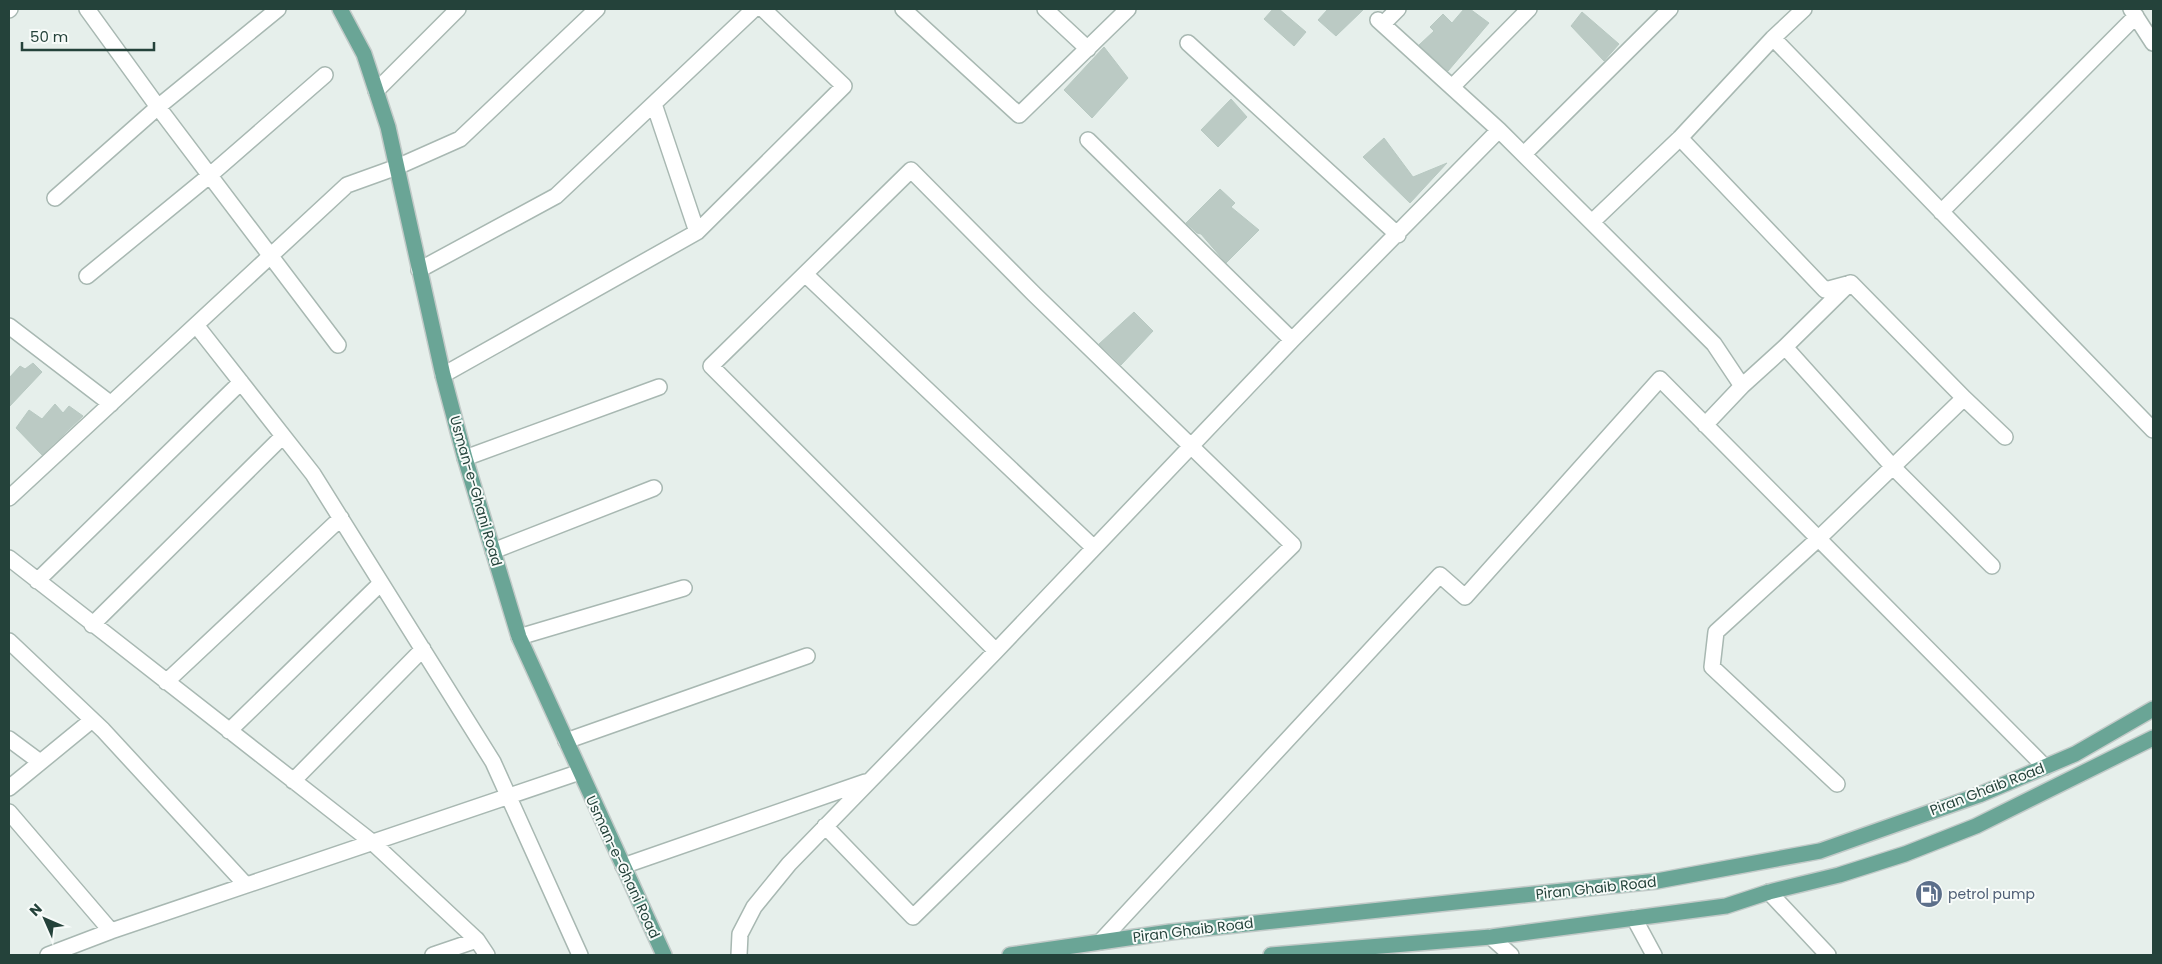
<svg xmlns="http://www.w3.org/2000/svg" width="2162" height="964" font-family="Poppins,sans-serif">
<rect width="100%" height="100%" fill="#e6efeb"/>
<path fill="#bbcac4" stroke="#b8c9c2" d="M1273 9H1279L1306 32 1294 46 1264 19Z
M1328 9H1364L1336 36 1318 20Z
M1464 9H1470L1489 23 1448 71 1419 45 1434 31 1430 27 1443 14 1452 23Z
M1582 12 1619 44 1604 61 1571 26Z
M1104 47 1128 78 1092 118 1064 90Z
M1231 99 1247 117 1218 147 1201 130Z
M1384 138 1413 177 1447 163 1410 203 1363 157Z
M1220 189 1235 203 1231 207 1259 230 1226 263 1201 234 1197 233 1186 223Z
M1134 312 1153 331 1121 365 1099 344Z
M33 363 42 372 9 407V378L20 366 25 369Z
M55 404 63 413 69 406 83 416 42 455 16 428 29 410 42 419Z"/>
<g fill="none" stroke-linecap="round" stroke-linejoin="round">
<g stroke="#a8b8b2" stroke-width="18">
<path id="minor" d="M87 9 158 107 338 345
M903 9 1019 115 1128 9
M1045 9 1088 49
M2131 9 2153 43
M9 10 10 9
M1383 24 1398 9
M1773 38 2153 430
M1188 43 1398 235
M1452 87 1529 9
M376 91 458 9
M654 104 697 232
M1499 130 1714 344 1742 386 1785 347
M1680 138 1773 38 1804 9
M1088 140 1292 340
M1524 154 1670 9
M55 198 158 107 278 9
M1941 212 2136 16
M1592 222 1680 138 1825 290 1851 283 1964 398
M419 270 556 196 754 9
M805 274 1093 547
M87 276 209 176 325 75
M1850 283 1785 347 1893 467 1992 566
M196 325 313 474 493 762 580 955
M9 326 111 404
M443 375 697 232 844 86 763 9
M1705 425 1742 386
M465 458 659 387
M9 498 347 185 397 167 460 139 597 9
M493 551 654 488
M9 558 372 842 477 940
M37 581 241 382
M92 625 283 436
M519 637 684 588
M9 641 103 730 246 885
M166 682 341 518
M229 731 381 583
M9 739 40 762
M566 741 807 656
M293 781 423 649
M1837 784 1712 667 1716 632 1818 539 1964 398 2005 437
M9 788 92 720
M9 812 111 931
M825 826 913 917 1293 545 1034 294 911 170 711 366 996 651
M623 866 865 782
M1769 892 1828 955
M1634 918 1654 955
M1491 937 1511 955
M1100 942 1440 575 1465 597 1660 379 2045 767
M48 955 111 931 580 772
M433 955 477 940 487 955
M739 955 740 934 754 907 789 864 996 651 1292 340 1499 130 1378 20"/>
</g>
<g stroke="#c2cac8" stroke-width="18">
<path id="major" d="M340 9 364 54 388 127 443 375 465 458 519 637 664 955
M1010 955 1170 932 1657 881 1820 851 1979 795 2075 754 2153 709
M1271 955 1491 937 1726 906 1769 892 1839 875 1905 854 1976 826 2153 738"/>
</g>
<use href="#minor" stroke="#fff" stroke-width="15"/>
<use href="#major" stroke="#6aa596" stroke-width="15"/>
</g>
<defs>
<g id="fuel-disc" transform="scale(1.4375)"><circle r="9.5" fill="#5c6f8a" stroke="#f7fbf9"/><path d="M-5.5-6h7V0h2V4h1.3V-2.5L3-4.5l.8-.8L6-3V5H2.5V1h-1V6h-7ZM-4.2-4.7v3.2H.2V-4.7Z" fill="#fff"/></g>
</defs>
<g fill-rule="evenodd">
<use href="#fuel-disc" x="1929" y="894"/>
</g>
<g text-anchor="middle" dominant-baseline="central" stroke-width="4" stroke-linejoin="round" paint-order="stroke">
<g font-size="14" fill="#24423a" stroke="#f7fbf9">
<text transform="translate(476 491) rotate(74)">Usman-e-Ghani Road</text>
<text transform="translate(1987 789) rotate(-21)">Piran Ghaib Road</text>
<text transform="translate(623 867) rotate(65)">Usman-e-Ghani Road</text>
<text transform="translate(1596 888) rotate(-6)">Piran Ghaib Road</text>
<text transform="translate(1193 930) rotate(-7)">Piran Ghaib Road</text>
</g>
<g font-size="14" fill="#4e5e75" stroke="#f7fbf9" text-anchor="start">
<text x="1948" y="894">petrol pump</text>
</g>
</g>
<rect width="2162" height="964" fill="none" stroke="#24423a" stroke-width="20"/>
<g transform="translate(45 919) rotate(315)" stroke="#f7fbf9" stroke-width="4" paint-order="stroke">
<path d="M0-4L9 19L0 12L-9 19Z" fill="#24423a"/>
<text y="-8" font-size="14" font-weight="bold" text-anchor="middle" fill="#24423a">N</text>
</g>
<path d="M22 42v8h132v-8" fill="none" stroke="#24423a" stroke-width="2.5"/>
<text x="30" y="42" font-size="15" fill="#24423a" stroke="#f7fbf9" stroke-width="4" paint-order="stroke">50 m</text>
</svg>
